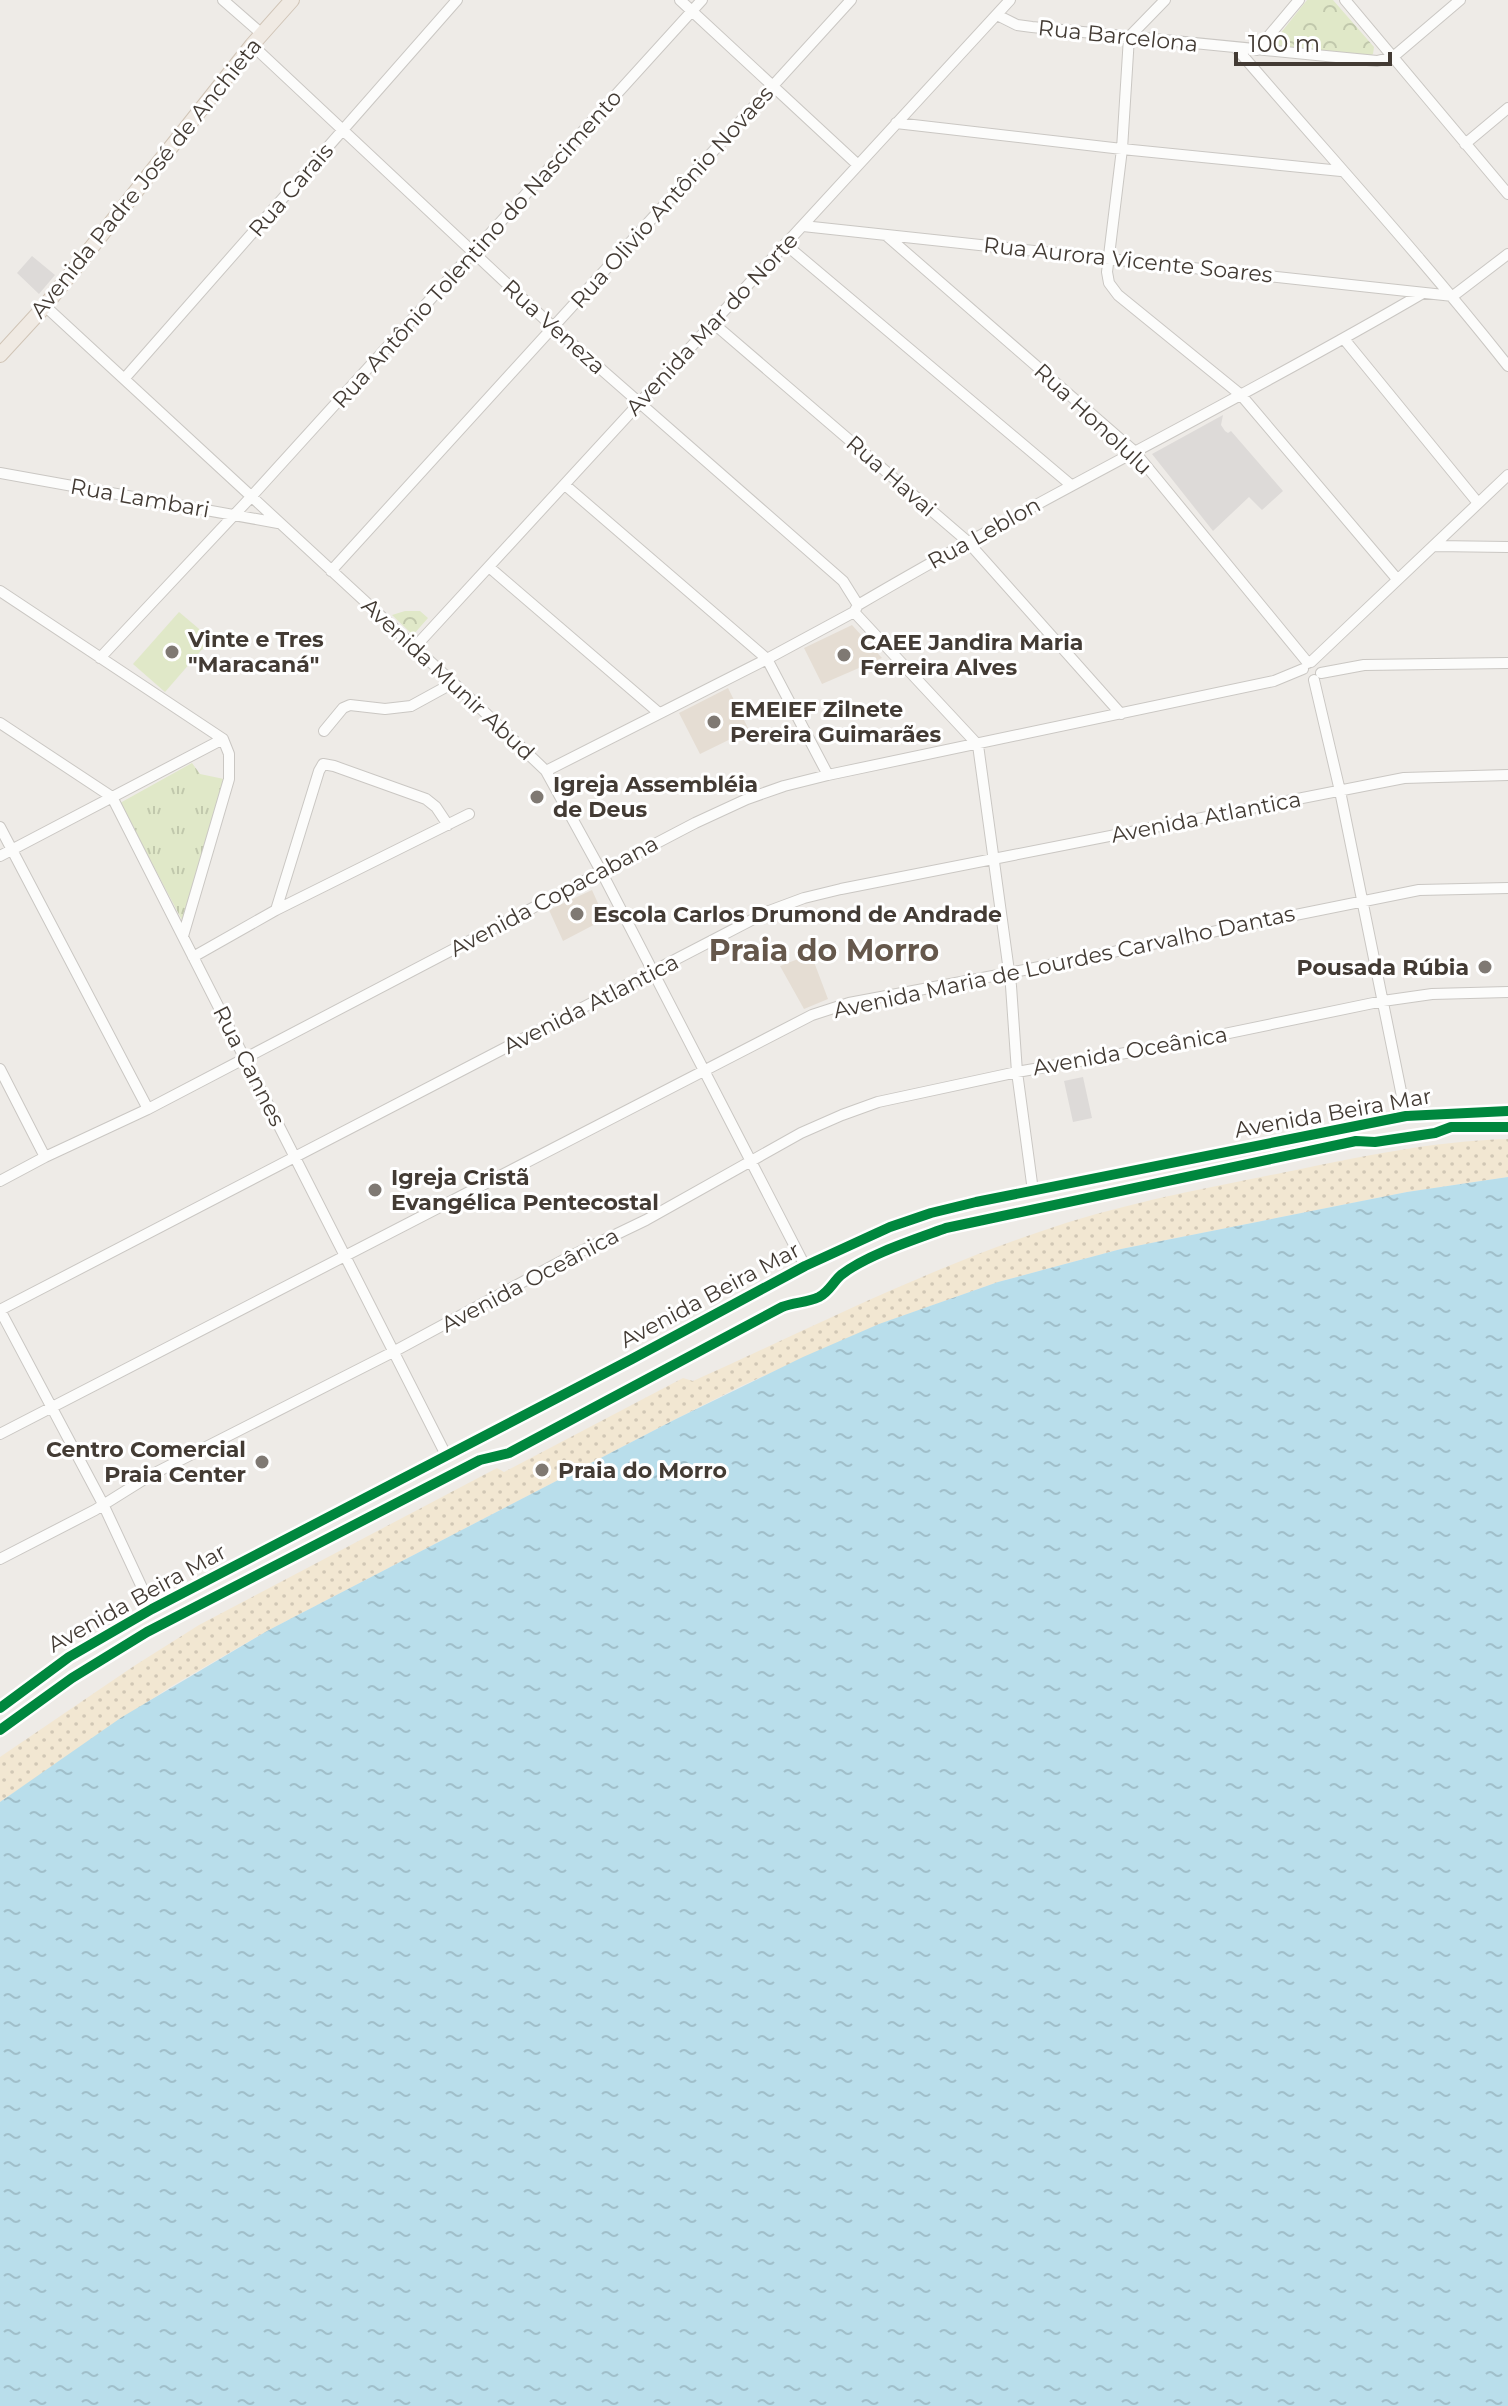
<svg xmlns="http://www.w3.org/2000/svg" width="1508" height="2406" font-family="Montserrat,sans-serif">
<defs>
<pattern id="grass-tufts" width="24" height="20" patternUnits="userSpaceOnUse" patternTransform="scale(2)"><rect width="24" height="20" fill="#e0e8c8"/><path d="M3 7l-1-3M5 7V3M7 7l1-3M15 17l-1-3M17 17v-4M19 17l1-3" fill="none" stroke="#c1c8ac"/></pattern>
<pattern id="sand-dots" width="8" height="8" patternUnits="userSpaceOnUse" patternTransform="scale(2)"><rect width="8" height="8" fill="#f2e7d2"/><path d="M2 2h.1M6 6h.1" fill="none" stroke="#d1c7b5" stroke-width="1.8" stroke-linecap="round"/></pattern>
<pattern id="park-crowns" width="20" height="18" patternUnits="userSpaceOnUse" patternTransform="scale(2)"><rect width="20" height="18" fill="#e0e8c8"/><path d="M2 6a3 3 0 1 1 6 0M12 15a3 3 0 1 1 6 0" fill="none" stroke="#c1c8ac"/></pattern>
<pattern id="water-ripples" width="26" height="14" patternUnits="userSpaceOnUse" patternTransform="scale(2)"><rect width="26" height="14" fill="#b9deeb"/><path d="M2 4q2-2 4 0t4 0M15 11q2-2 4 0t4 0" fill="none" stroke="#a0bfca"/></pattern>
</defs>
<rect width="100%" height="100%" fill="#eeebe7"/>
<path fill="#e5ddd3" d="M852 625 882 658 822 684 804 648Z
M728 688 749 730 700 754 679 713Z
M592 890 605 919 563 941 549 910Z
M811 954 828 999 804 1009 780 966Z"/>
<path fill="url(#grass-tufts)" d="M192 763 200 774 224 779 182 920 120 803Z"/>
<path fill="url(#sand-dots)" d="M1508 1139V1177L1407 1192 1121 1249 998 1282 880 1324 739 1387 676 1419 267 1631 170 1687 0 1802V1757L134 1666 199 1625 497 1468 504 1472 683 1378 693 1381C807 1330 920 1272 1039 1232 1119 1204 1203 1189 1286 1172 1360 1157 1432 1141 1508 1139Z"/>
<path fill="url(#park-crowns)" d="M1307 0H1333L1374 47 1373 54 1368 57 1282 49 1277 46 1276 39Z
M405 611H420L428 618 413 635 392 615Z"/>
<path fill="#e0e8c8" d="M179 612 211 639 165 692 133 664Z"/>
<path fill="#dddad8" d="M32 256 55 275 39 294 17 273Z
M1223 415 1221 425 1225 431 1228 433 1231 431 1283 491 1262 510 1249 497 1213 531 1152 454Z
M1083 1077 1092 1118 1073 1122 1064 1081Z"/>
<path fill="url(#water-ripples)" d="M1508 1177V2406H0V1802L122 1717 267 1631 676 1419 803 1357 879 1324 998 1282 1121 1249 1407 1192Z"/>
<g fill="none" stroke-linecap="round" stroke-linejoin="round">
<g stroke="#cac7c3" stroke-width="12">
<path id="minor" d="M223 0 262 34
M680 0 858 165
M1165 0 1129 37 1122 149 1107 272 1109 283 1118 295 1241 395 1397 579
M1345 0 1508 194
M997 15 1017 25 1032 27 1377 61 1393 57 1460 0
M252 45 553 327 843 581 858 605
M1237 49C1328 155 1422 257 1508 366
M1257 50 1299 0
M896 123 1122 149 1341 171
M1465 144 1508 108
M803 226 1453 296 1508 254
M887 236 1134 451 1308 663
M785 244 1071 485
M45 306 474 702 546 771 601 871 805 1266
M713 323 967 541 1121 714
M1344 339 1478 503
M124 379 457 0
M0 473 278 523
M565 485 767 659 828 775
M1435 546 1508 547
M489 567 659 713
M331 571 851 0
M0 591 223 739
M854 612 978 745 1011 986 1017 1072 1033 1191
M414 648 1010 0
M100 658 251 497 702 0
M1311 662 1508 475
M1321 673 1364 665 1508 663
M1314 680 1340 791 1406 1116
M0 723 112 797 446 1455
M324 731 343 708 350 705 385 709 411 706 453 683
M546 771 767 659 854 612 858 605C1043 496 1237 402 1423 293
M0 827 148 1109
M0 856 223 739
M276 910 319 771 323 764 334 766 426 799 436 807 448 825
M183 936 229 779V754L223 739
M193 957 276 910 469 814
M0 1069 45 1157
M0 1181 45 1157 148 1109 695 823 747 799 784 786 828 775 1274 681 1303 669
M0 1310 769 911 804 898 841 889 1404 778 1508 775
M0 1310 103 1504 152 1609
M0 1434 812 1015 849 1003 1009 973 1419 890 1508 888
M0 1559 95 1510 151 1475 393 1352 569 1257 646 1220 801 1133 842 1115 878 1102 1017 1072 1171 1045 1383 1001 1432 994 1508 992
M0 1708 69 1657 152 1609 632 1359 805 1266 890 1227 931 1213 976 1202 1406 1116 1508 1111"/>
</g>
<g stroke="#d0c4b6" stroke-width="16">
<path id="major" d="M0 355 45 306 252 45 292 0"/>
</g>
<use href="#minor" stroke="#fcfcfb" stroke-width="10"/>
<use href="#major" stroke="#f0eae3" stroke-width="14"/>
<g stroke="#fff" stroke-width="15">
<path id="cycleway" d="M0 1708 69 1657 152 1609 632 1359 805 1266 890 1227 931 1213 976 1202 1406 1116 1508 1111
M0 1730 72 1678 147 1632 480 1460 509 1453 782 1307C795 1302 806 1303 819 1297 829 1292 833 1282 841 1275 866 1255 916 1239 946 1228L1356 1141 1375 1142 1435 1133 1451 1127H1508"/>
</g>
<use href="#cycleway" stroke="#00873e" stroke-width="10"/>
</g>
<g fill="#7f7973" stroke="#fff" stroke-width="3">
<circle cx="172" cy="652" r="8"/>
<circle cx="844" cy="655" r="8"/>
<circle cx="714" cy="722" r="8"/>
<circle cx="537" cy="797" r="8"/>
<circle cx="577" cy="914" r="8"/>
<circle cx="1485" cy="967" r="8"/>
<circle cx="375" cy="1190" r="8"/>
<circle cx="262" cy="1462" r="8"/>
<circle cx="542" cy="1470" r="8"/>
</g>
<g text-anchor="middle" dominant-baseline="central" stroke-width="6" stroke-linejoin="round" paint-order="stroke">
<g font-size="22" fill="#433b34" stroke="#fff">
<text transform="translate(1118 36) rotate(6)">Rua Barcelona</text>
<text transform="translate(146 178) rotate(-51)">Avenida Padre José de Anchieta</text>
<text transform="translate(291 190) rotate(-49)">Rua Carais</text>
<text transform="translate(672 197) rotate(-48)">Rua Olivio Antônio Novaes</text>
<text transform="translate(477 249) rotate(-48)">Rua Antônio Tolentino do Nascimento</text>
<text transform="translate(1128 260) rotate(6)">Rua Aurora Vicente Soares</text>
<text transform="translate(712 324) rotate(-47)">Avenida Mar do Norte</text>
<text transform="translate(554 327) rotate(42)">Rua Veneza</text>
<text transform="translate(1093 419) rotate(43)">Rua Honolulu</text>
<text transform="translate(891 476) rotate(41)">Rua Havai</text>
<text transform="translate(140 498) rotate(10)">Rua Lambari</text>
<text transform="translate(984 533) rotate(-29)">Rua Leblon</text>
<text transform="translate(448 679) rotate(43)">Avenida Munir Abud</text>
<text transform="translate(1206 817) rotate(-11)">Avenida Atlantica</text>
<text transform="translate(554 896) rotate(-28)">Avenida Copacabana</text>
<text transform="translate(1064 962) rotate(-12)">Avenida Maria de Lourdes Carvalho Dantas</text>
<text transform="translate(591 1004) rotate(-27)">Avenida Atlantica</text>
<text transform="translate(1130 1051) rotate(-10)">Avenida Oceânica</text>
<text transform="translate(249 1066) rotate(63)">Rua Cannes</text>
<text transform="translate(1333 1113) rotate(-10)">Avenida Beira Mar</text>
<text transform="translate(530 1280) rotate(-28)">Avenida Oceânica</text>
<text transform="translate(710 1295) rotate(-28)">Avenida Beira Mar</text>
<text transform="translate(137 1598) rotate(-29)">Avenida Beira Mar</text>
</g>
<g font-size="22" font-weight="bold" fill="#433b34" stroke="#fff" text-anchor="start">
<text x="188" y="639">Vinte e Tres<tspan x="188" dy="25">"Maracaná"</tspan></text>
<text x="860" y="642">CAEE Jandira Maria<tspan x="860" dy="25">Ferreira Alves</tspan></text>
<text x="730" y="709">EMEIEF Zilnete<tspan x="730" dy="25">Pereira Guimarães</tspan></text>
<text x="553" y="784">Igreja Assembléia<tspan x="553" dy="25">de Deus</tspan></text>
<text x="593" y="914">Escola Carlos Drumond de Andrade</text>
<text x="1469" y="967" text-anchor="end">Pousada Rúbia</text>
<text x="391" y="1177">Igreja Cristã<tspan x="391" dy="25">Evangélica Pentecostal</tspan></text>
<text x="246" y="1449" text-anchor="end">Centro Comercial<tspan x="246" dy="25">Praia Center</tspan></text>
<text x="558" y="1470">Praia do Morro</text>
</g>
<g font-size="30" font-weight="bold" fill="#66584c" stroke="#fff">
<text x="824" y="950">Praia do Morro</text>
</g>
</g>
<path d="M1236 52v12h154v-12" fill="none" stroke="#433b34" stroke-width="4"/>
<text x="1248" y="52" font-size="24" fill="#433b34" stroke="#ffffff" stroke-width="6" paint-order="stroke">100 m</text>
</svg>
